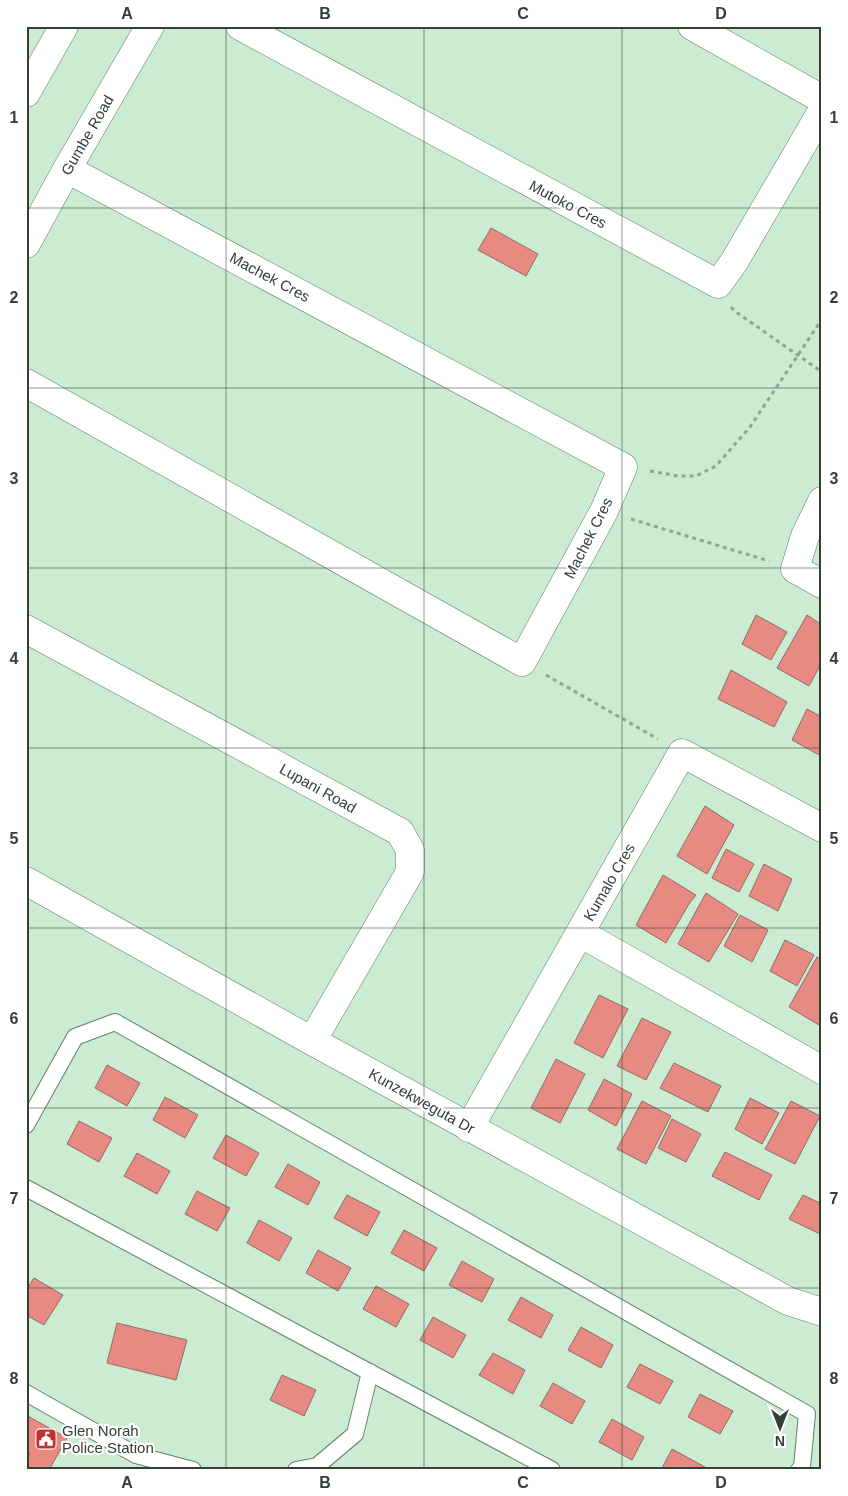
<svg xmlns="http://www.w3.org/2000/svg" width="848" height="1496" font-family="Helvetica,sans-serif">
<rect width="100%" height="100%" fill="#cbebd2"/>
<path fill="#e78a81" stroke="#916c68" d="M491 228 538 254 526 276 478 250Z
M756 615 787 632 771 660 742 644Z
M807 615 822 625V662L809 686 777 668Z
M731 670 787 702 774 727 718 699Z
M807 709 822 717 821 756 792 740Z
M705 806 734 825 707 874 677 856Z
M726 849 754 864 739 892 712 878Z
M764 864 792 879 778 911 749 896Z
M663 875 696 895 689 904 666 943 636 925Z
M706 893 738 914 709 962 678 944Z
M740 915 768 930 752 962 724 946Z
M785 940 814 955 797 986 770 971Z
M817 957 822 960V1021L819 1025 789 1007Z
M599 995 628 1009 603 1058 574 1043Z
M642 1018 671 1032 646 1080 617 1066Z
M556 1059 585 1074 560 1123 531 1108Z
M674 1063 721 1086 708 1112 660 1088Z
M107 1065 140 1083 127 1106 95 1088Z
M604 1079 632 1094 616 1126 588 1110Z
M165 1097 198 1115 185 1138 153 1120Z
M750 1098 779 1113 762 1144 735 1129Z
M642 1101 671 1116 646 1164 617 1149Z
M791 1101 820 1116 795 1164 765 1149Z
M672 1119 701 1134 686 1162 658 1148Z
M79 1121 112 1138 99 1162 67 1144Z
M226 1135 259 1153 246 1176 213 1158Z
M725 1152 772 1175 759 1200 712 1176Z
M137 1153 170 1171 157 1194 124 1176Z
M288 1164 320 1182 308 1205 275 1187Z
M197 1191 230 1208 217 1231 185 1214Z
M347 1195 380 1212 367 1236 334 1218Z
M803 1195 822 1204V1235L789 1219Z
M259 1220 292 1238 279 1261 247 1243Z
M404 1230 437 1248 424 1271 391 1253Z
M318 1250 351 1268 338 1291 306 1273Z
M462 1261 494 1279 482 1302 449 1285Z
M34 1278 63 1295 44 1325 26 1315V1290Z
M376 1286 409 1304 396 1327 363 1309Z
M521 1297 553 1315 541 1338 508 1320Z
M433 1317 466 1335 453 1358 420 1340Z
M117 1323 187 1340 176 1380 107 1363Z
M581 1327 613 1345 601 1368 568 1350Z
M493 1353 525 1370 513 1394 479 1375Z
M640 1364 673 1381 660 1404 627 1387Z
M282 1375 316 1390 304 1416 270 1400Z
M553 1383 585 1401 572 1424 540 1406Z
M700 1394 733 1411 720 1434 688 1417Z
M26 1415 67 1438 49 1470H26V1460L30 1453 26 1452Z
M612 1419 644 1437 632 1460 599 1442Z
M672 1449 705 1467 703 1470H661Z"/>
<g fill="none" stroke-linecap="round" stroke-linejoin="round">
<g stroke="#628069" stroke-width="18">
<path id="lane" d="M26 1125 75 1037 115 1022 807 1414 802 1467 799 1470
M26 1188 552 1470
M26 1393 136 1455 193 1470
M296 1470 317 1466 355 1434 370 1372"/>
</g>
<g stroke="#628069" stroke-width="29">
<path id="street" d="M240 26 718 284 734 262 822 111
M692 26 822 99
M26 93 64 26
M26 383 522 662 604 511 623 467 67 169
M822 501 805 536 795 569 822 584
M26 629 400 832 410 850V872L312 1041
M26 881 312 1041 788 1301 822 1312
M580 933 822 1070
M469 1128 682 753 822 828"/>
</g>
<g stroke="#628069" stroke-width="29">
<path id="secondary" d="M26 244 67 169 150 26"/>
</g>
<path stroke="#8ea693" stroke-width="3" stroke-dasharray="4 4" stroke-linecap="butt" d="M731 307 736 312 822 372
M650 471 678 476H696L716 466 750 427 822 319
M631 519 769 561
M546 675 658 739"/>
<use href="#lane" stroke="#fff" stroke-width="16"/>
<use href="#street" stroke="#fff" stroke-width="28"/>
<use href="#secondary" stroke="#fff" stroke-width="28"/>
</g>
<path fill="none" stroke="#333f35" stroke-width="1" stroke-opacity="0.55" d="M226 26V1470M424 26V1470M622 26V1470M26 208H822M26 388H822M26 568H822M26 748H822M26 928H822M26 1108H822M26 1288H822"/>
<defs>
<g id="civic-square" transform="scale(1.125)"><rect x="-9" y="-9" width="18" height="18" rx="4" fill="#c13332" stroke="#fff"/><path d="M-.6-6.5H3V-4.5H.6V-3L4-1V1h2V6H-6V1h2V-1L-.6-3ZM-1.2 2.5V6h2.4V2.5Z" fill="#fff"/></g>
</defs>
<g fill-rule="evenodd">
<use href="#civic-square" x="46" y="1439"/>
</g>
<g text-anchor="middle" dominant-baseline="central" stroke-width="4.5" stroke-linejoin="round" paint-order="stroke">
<g font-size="15" fill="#333f35" stroke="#fff">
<text transform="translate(87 135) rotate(-60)">Gumbe Road</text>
<text transform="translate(568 204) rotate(28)">Mutoko Cres</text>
<text transform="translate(270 277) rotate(28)">Machek Cres</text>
<text transform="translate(588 538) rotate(-63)">Machek Cres</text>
<text transform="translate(318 788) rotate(29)">Lupani Road</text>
<text transform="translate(609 882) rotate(-60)">Kumalo Cres</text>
<text transform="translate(422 1101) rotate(29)">Kunzekweguta Dr</text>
</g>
<g font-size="15" fill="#333f35" stroke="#fff" text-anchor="start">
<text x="62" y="1430">Glen Norah<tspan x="62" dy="17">Police Station</tspan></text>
</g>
</g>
<rect width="848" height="1496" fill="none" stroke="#ffffff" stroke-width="55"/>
<g transform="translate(780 1428) rotate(180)" stroke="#ffffff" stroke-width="4" paint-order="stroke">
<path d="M0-4L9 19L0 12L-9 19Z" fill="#333f35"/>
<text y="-8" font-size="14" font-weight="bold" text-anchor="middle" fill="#333f35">N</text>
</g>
<rect x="28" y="28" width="792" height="1440" fill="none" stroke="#333f35" stroke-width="2"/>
<g font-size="16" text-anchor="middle" font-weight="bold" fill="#333f35">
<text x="127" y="19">A</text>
<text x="325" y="19">B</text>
<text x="523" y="19">C</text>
<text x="721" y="19">D</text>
<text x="14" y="123">1</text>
<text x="834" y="123">1</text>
<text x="14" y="303">2</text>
<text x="834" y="303">2</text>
<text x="14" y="484">3</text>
<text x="834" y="484">3</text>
<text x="14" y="664">4</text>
<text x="834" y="664">4</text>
<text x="14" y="844">5</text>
<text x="834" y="844">5</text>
<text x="14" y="1024">6</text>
<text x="834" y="1024">6</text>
<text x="14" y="1204">7</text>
<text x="834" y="1204">7</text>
<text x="14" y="1384">8</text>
<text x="834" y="1384">8</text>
<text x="127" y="1488">A</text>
<text x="325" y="1488">B</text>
<text x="523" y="1488">C</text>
<text x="721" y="1488">D</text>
</g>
</svg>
